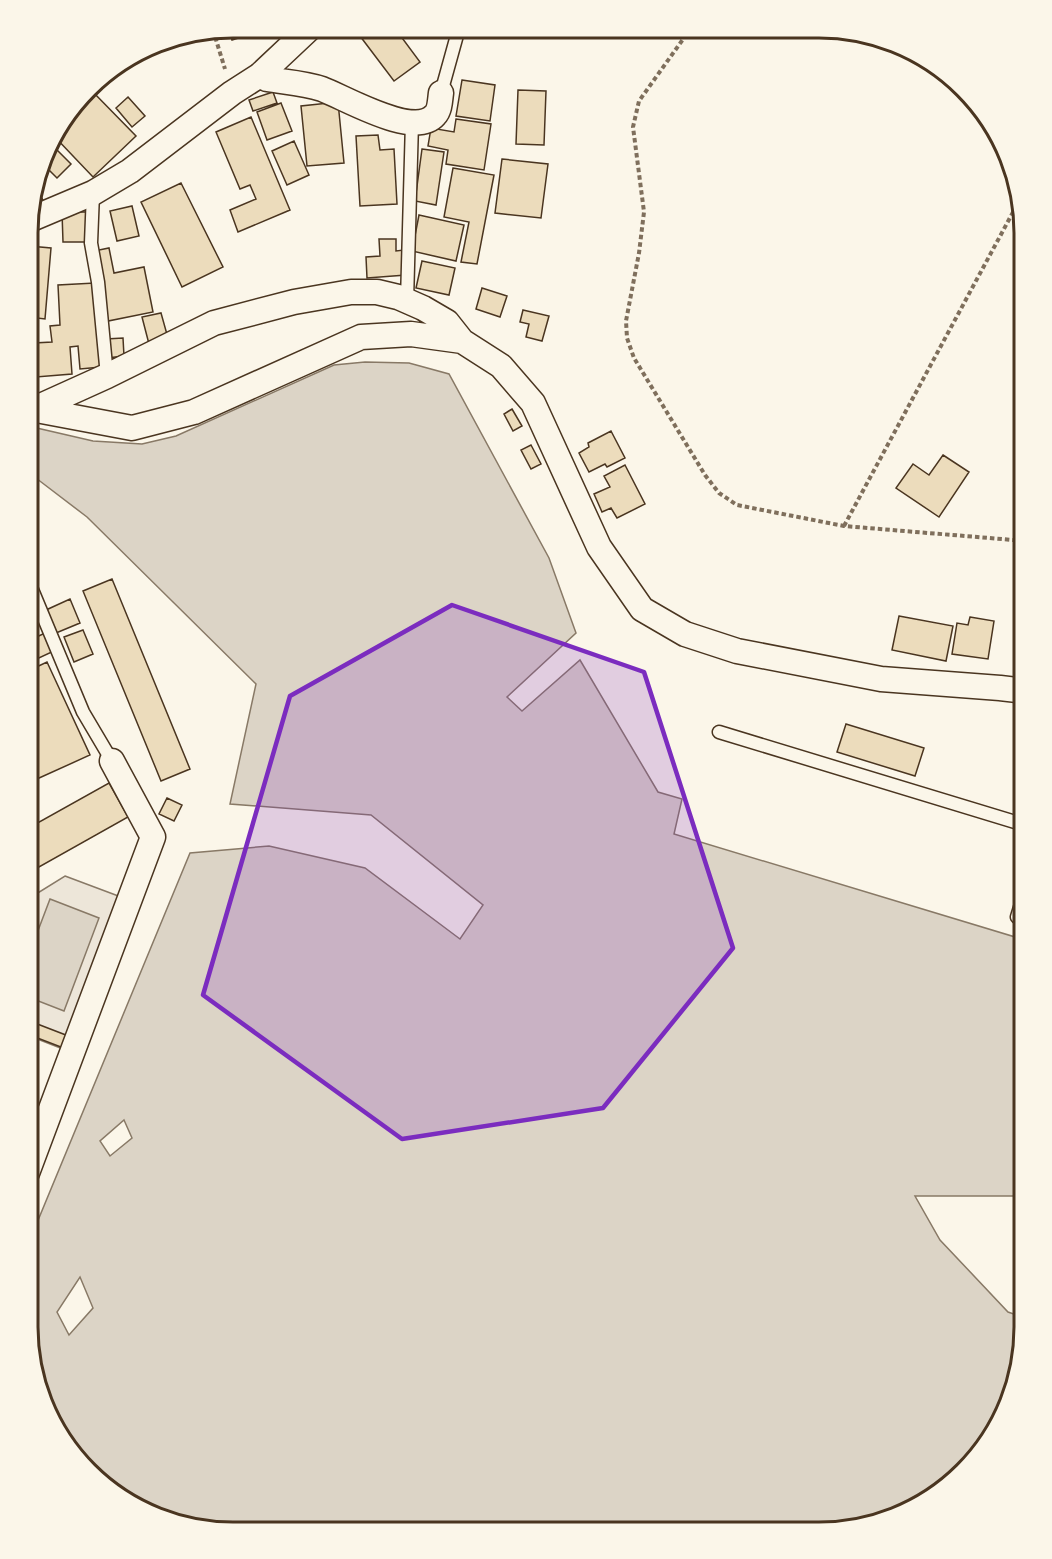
<svg xmlns="http://www.w3.org/2000/svg" width="1052" height="1559" font-family="Barlow,sans-serif">
<rect width="100%" height="100%" fill="#fbf6e9"/>
<path fill="#ede6d9" stroke="#887966" stroke-width="1.5" d="M65 876 121 897 68 1051 27 1035 28 899Z"/>
<path fill="#dcd4c6" stroke="#887966" stroke-width="1.5" fill-rule="evenodd" d="M365 362 409 363 449 374 549 558 576 633 507 697 522 711 580 660 658 792 682 799 674 834 1025 940V1154L1014 1196H915L940 1240 1008 1312 1025 1318V1340L990 1441 955 1481 898 1516 819 1532 206 1530 108 1490 43 1405 27 1326V1247L190 853 269 846 365 868 460 939 483 905 371 815 230 804 256 684 87 517 28 472V426L93 441 142 444 176 436 334 365ZM124 1120 132 1138 110 1156 100 1141ZM80 1277 93 1308 69 1335 57 1312Z
M50 899 99 918 64 1011 28 997V957Z"/>
<path fill="#ecdcbc" stroke="#4a3520" stroke-width="1.5" d="M233 27H273L232 40 228 28Z
M363 27H394L420 62 394 81 357 32Z
M462 80 495 85 490 121 456 116Z
M91 90 136 136 93 177 53 135 54 130 76 105Z
M518 90 546 91 544 145 516 144Z
M273 92 277 103 253 111 249 100Z
M128 97 145 116 132 127 116 108Z
M338 102 344 163 307 166 301 106Z
M281 103 292 131 267 140 257 112Z
M251 117 290 210 238 232 230 210 256 199 250 185 240 189 216 132Z
M456 119 491 124 484 170 446 164 448 150 428 146 431 128 454 132Z
M378 135 380 150 394 149 397 204 360 206 356 136Z
M294 141 309 175 287 185 272 151Z
M50 143 71 164 57 178 43 164Z
M422 149 444 152 436 205 415 201Z
M502 159 548 164 541 218 495 213Z
M453 168 494 175 477 264 461 262 469 222 444 217Z
M181 183 223 267 182 287 141 202Z
M35 186 44 202 29 209V206Z
M132 206 139 236 117 241 110 211Z
M62 212H88V242H63Z
M419 215 464 225 456 261 412 251Z
M379 239H396V251L404 250 406 275 367 278 366 257 380 256Z
M29 246 51 248 45 319 29 317Z
M109 248 114 273 144 267 153 312 108 321 94 251Z
M422 261 455 268 449 295 416 288Z
M95 283 101 367 80 369 78 346 70 347 72 374 36 377 34 343 52 342 50 326 60 325 58 285Z
M482 288 507 296 500 317 476 309Z
M523 310 549 316 542 341 526 337 529 324 520 322Z
M161 313 168 338 149 344 142 317Z
M123 338 124 356 107 358 106 339Z
M512 409 522 426 513 431 504 414Z
M611 431 625 458 607 467 605 464 589 472 579 453 589 447 588 443Z
M531 445 541 464 531 469 521 450Z
M943 455 969 472 939 517 896 488 913 464 929 475Z
M625 465 645 504 617 518 611 508 602 512 594 494 610 487 604 476Z
M112 579 190 769 161 781 83 591Z
M28 598 39 621 28 626Z
M70 599 80 623 56 633 46 610Z
M899 616 953 626 946 661 892 650Z
M970 617 994 621 988 659 952 654 957 623 968 625Z
M83 630 93 654 74 662 64 637Z
M45 633 54 651 28 663V641Z
M47 662 90 755 28 783V680L30 679 28 671Z
M846 724 924 748 915 776 837 752Z
M109 783 128 817 39 867 28 848V840L37 835 32 826Z
M167 798 182 805 174 821 159 814Z
M27 1020 71 1037 66 1049 27 1034Z"/>
<g fill="none" stroke-linecap="round" stroke-linejoin="round">
<g stroke="#4a3520" stroke-width="15">
<path id="service" d="M441 93 459 28
M93 193 91 243 98 282 107 376
M407 301 412 122
M28 580 83 712 112 761
M719 732 1025 825
M1017 917 1025 891"/>
</g>
<g stroke="#4a3520" stroke-width="27">
<path id="minor" d="M260 75 267 79C285 82 305 83 322 89 346 98 414 139 435 115 440 110 440 100 441 93
M29 220 93 193 130 171 232 93 260 75 311 27
M31 409 132 428 194 412 361 337 411 334 462 341
M34 409 107 376 214 323 294 302 351 292H377L398 297 423 308 447 322 462 341 501 366 533 403 599 547 642 609 685 634 737 651 881 679 1000 688 1025 691
M27 1173 153 837 112 761"/>
</g>
<path stroke="#7f6f5c" stroke-width="4" stroke-dasharray="4.5 3" stroke-linecap="butt" d="M691 28 639 101 633 127 644 212 639 253 626 321 627 338 634 358 705 475 719 493 737 505 844 526 1025 541
M213 30 225 69
M844 526 1019 201"/>
<use href="#service" stroke="#fbf6e9" stroke-width="12"/>
<use href="#minor" stroke="#fbf6e9" stroke-width="24"/>
</g>
<path fill="#7b2cbf" fill-opacity="0.2" stroke="#7b2cbf" stroke-width="4.5" stroke-linejoin="round" d="M452 605 644 672 733 948 603 1108 402 1139 203 995 290 696Z"/>
<path d="M0 0H1052V1559H0ZM233 38H819A195 195 0 0 1 1014 233V1327A195 195 0 0 1 819 1522H233A195 195 0 0 1 38 1327V233A195 195 0 0 1 233 38Z" fill="#fbf6e9" fill-rule="evenodd"/>
<path fill="none" stroke="#4a3520" stroke-width="3" d="M233 38H819A195 195 0 0 1 1014 233V1327A195 195 0 0 1 819 1522H233A195 195 0 0 1 38 1327V233A195 195 0 0 1 233 38Z"/>
</svg>
